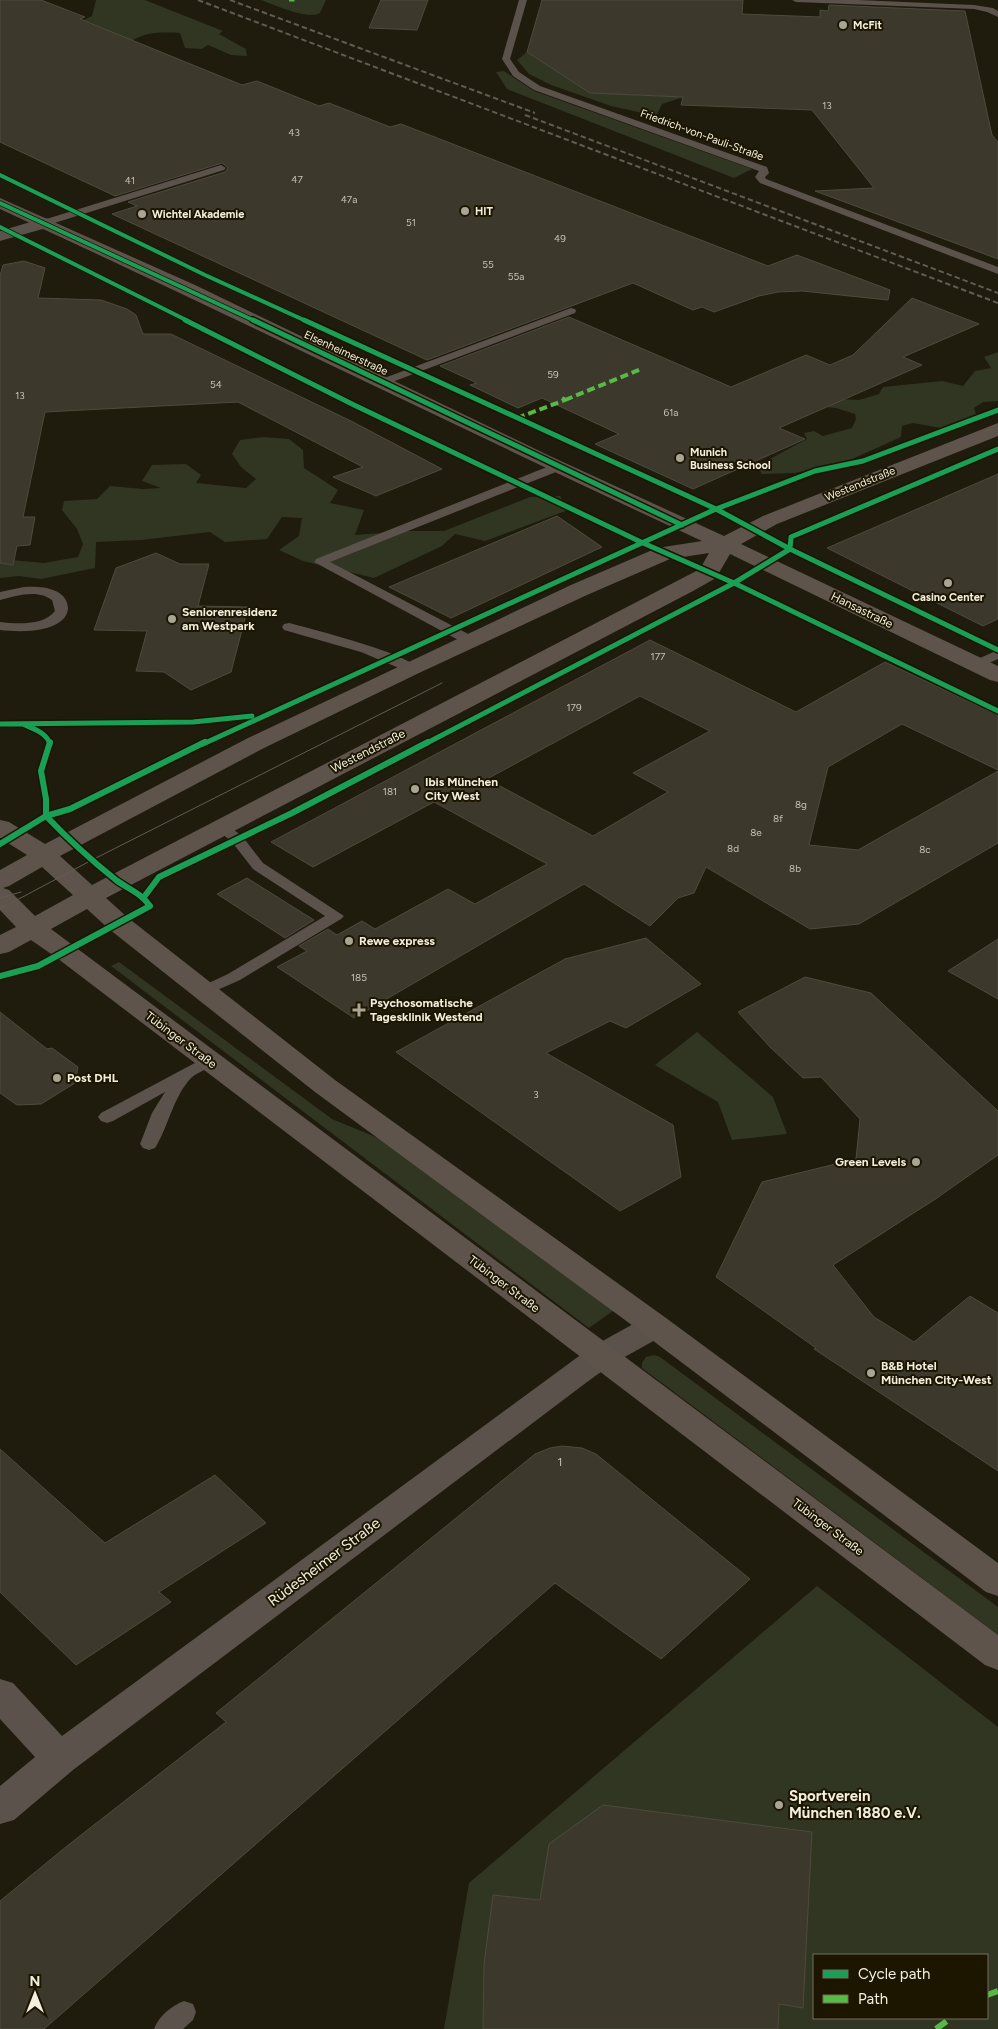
<svg xmlns="http://www.w3.org/2000/svg" width="998" height="2029" font-family="Figtree,sans-serif">
<rect width="100%" height="100%" fill="#1f1b0d"/>
<path fill="#313623" fill-rule="evenodd" d="M96 0H145L223 31 219 34 246 49 247 56 231 55 208 45 202 49 185 48 180 33C155 32 144 32 123 46L62 31 92 16Z
M261 0H326L320 13C307 20 275 5 261 0Z
M527 52 590 93 683 97 662 104 656 116 611 106 551 85 529 74 517 60Z
M504 71 534 91 752 169 734 178 507 89 496 72Z
M998 352V401L983 402 974 408 977 417 941 428 913 423 902 426 901 437 850 460 795 473 762 474 757 466 807 439 804 433 814 431 823 436 852 428 856 419 855 414 836 408 825 407 840 399 859 400 879 394 883 387 942 381 963 386 975 371 991 368 984 357Z
M263 437 289 439 303 450 304 468 338 490 330 503 364 510 355 535 407 531H444L530 497 560 496 568 510 485 541 455 534 442 546 374 578 303 561 279 550 299 536 302 518 282 517 267 539 225 542 210 532 141 540 96 542 95 568 41 579 19 576 0 578V559L44 563 78 557 83 544 77 529 62 510 64 501 97 499 110 486 143 489 161 488 142 481 152 465 186 464 201 475 196 483 246 488 256 479 241 467 232 454 240 440Z
M119 962 332 1119 390 1143 617 1308 589 1328 111 966Z
M697 1032 773 1097 787 1134 732 1140 718 1102 655 1065Z
M654 1355 660 1357 998 1607V1635L642 1368V1363L646 1357Z
M817 1586 998 1727V2029H444L469 1883ZM814 1955H987V2018H814Z"/>
<path fill="#3c392c" stroke="#4d4a3e" fill-rule="evenodd" d="M0 0H41L85 17 80 19 242 85 257 81 319 106 329 103 390 127 401 124 768 266 797 255 890 290 888 300 802 291 778 292 759 296 714 312 702 307 693 310 633 283 427 360 112 214 137 206 128 202 225 172 228 168 222 163 115 196 0 142Z
M381 0H428L417 30 369 28Z
M542 0H743L742 14 820 17V10L828 11 829 5 965 11 992 135 998 142V259L815 191 874 188 812 110 681 105 683 97 590 93 527 52Z
M24 261 45 268 38 298 101 300 127 309 136 315 143 334H171L353 422 442 469 376 496 333 477 363 467 238 402 45 412 23 517H35L30 545 17 546 13 565 0 563V276L3 265Z
M912 298 979 324 903 357 922 365 779 428 805 439 693 489 595 444 619 434 542 398 518 408 470 385 477 383 440 366 569 317 731 387 806 355 830 365 853 355Z
M998 474V619L983 626 827 548Z
M557 516 602 547 451 618 389 587Z
M156 553 180 564H209L198 606 248 607 231 672 191 690 164 672 136 671 147 631 94 630 116 568Z
M650 640 796 712 885 662 998 715V770L902 724 828 767 809 845 858 850 998 771V843L859 924 810 929 706 867 694 893 678 898 650 926 584 884 354 1018 277 967 307 951 299 946 328 929 337 935 362 921 375 929 448 889 475 904 547 864 434 802 313 867 271 842ZM640 696 710 731 633 773 668 792 593 836 487 779Z
M247 878 314 920 285 938 217 894Z
M646 938 701 984 626 1028 610 1021 546 1053 673 1125 681 1177 620 1211 396 1052 565 959Z
M998 939V999L948 971Z
M805 977 871 993 998 1111V1155L937 1198 833 1265 874 1317 914 1342 970 1296 998 1313V1471L814 1349 816 1348 716 1277 762 1182 856 1159 860 1119 821 1077 803 1078 770 1047 738 1012Z
M0 1012 47 1049 52 1048 78 1067 75 1083 41 1104 17 1105 0 1093Z
M562 1446 582 1448 596 1454 750 1579 661 1659 555 1583 44 2029H0V1901L67 1846 226 1722 216 1713 535 1454 550 1448Z
M0 1449 105 1543 215 1475 266 1523 159 1592 171 1602 76 1665 0 1592Z
M603 1805 812 1832 803 2008 779 2004 778 2029H483L484 1964 493 1895 540 1900 549 1844Z"/>
<g fill="none" stroke-linecap="round" stroke-linejoin="round">
<path fill="#5b524c" fill-rule="evenodd" d="M519 0H527L510 59 519 72 540 86 767 167 769 173 765 177 766 179 998 267V274L760 183 755 177 759 171 534 90 513 76 502 59Z
M792 0H858L974 5 993 8 998 11V17L987 12 974 9 796 2Z
M221 165 226 168 224 170 48 225 44 226 39 223 40 221Z
M571 308 575 309 576 311 575 313 387 384H379L377 382 379 380Z
M557 463 561 464 563 467 561 470 330 562 474 637 476 640 474 643H464L314 562 316 559Z
M24 587C39 586 67 587 68 608 68 613 65 618 61 621 46 633 18 632 0 630V622C16 624 44 626 55 611L52 600C36 589 17 596 0 600V592Z
M289 623C312 629 406 653 418 668L411 672 406 671 361 652 284 630 282 627 284 624Z
M998 650V659L976 669 969 665 971 662Z
M221 823 226 824 242 836 263 863 344 916 341 919 240 980 204 996 198 994 196 991 198 988 228 974 325 916 253 869 232 842 214 827 216 824Z
M208 1056 214 1057 216 1061C210 1070 198 1071 191 1078 173 1097 168 1128 155 1148L149 1150 143 1148 140 1144 152 1113 165 1092 113 1121 107 1123 101 1121 98 1117 101 1113Z
M184 2001 193 2004 196 2012 193 2020 183 2029H154C159 2016 171 2006 184 2001Z"/>
<path fill="#5b524c" fill-rule="evenodd" d="M44 218 50 219 52 223 50 227 0 241V231Z
M655 1315 666 1318 671 1326 666 1334 612 1364 587 1382 73 1770 14 1820 0 1824V1786L35 1757 0 1719V1679L13 1683 62 1736 590 1348 644 1318Z"/>
<path fill="#5f544c" fill-rule="evenodd" d="M0 198 195 285 552 457 724 536 763 516 998 423V436L777 524 741 544 998 666V682L990 680 730 554 716 578 693 591 106 898 127 917 335 1080 666 1318 998 1563V1596L986 1592 644 1334 315 1092 109 929 87 909 51 929 998 1635V1670L985 1665 57 958 31 940 9 952 0 954V935L16 927 0 910V870L27 855 0 838V820L9 822 45 844 248 738 571 585 657 548 702 541C467 432 235 317 0 209ZM709 553 700 569 677 581 92 885 60 856 264 748 419 673 587 595 670 559ZM42 867 73 895 35 916 9 890 3 888 9 886Z"/>
<path stroke="#615c53" stroke-width="1" d="M0 898 21 892
M0 909 92 860 442 683"/>
<path stroke="#615c53" stroke-width="2" stroke-dasharray="5.5 3" stroke-linecap="butt" d="M198 0 998 303
M230 0 535 113
M525 115 998 293"/>
<path stroke="#58b947" stroke-width="3" stroke-dasharray="5.5 3" stroke-linecap="butt" d="M289 0H296"/>
<path stroke="#58b947" stroke-width="4" stroke-dasharray="8 4" stroke-linecap="butt" d="M565 400 641 369
M517 418 565 400 562 398"/>
<path stroke="#58b947" stroke-width="6" stroke-dasharray="13 6" stroke-linecap="butt" d="M987 1995 998 1991
M936 2029 951 2018"/>
<g stroke="#1c1600" stroke-width="5.5">
<path id="cycleway-far2" d="M0 175 205 275 306 321
M0 203 255 321
M0 227 188 321"/>
</g>
<g stroke="#1c1600" stroke-width="8">
<path id="cycleway-far1" d="M185 320 354 405 643 543 734 583 998 711
M253 320 682 525
M304 320 716 509 790 549 998 650
M790 549 791 537 998 449
M0 724 193 722 252 716
M23 724C33 729 46 732 50 744
M203 744 716 509 815 471 863 461 998 410
M425 744 734 583 790 549"/>
</g>
<g stroke="#1c1600" stroke-width="9">
<path id="cycleway" d="M0 844 46 816 70 809 205 742
M144 897 159 877 292 813 428 742
M0 976 38 966 150 906C141 893 128 889 116 880 91 860 68 839 46 816V799L41 771 50 742"/>
</g>
<use href="#cycleway-far2" stroke="#1a9f57" stroke-width="4"/>
<use href="#cycleway-far1" stroke="#1a9f57" stroke-width="5"/>
<use href="#cycleway" stroke="#1a9f57" stroke-width="6"/>
</g>
<g fill="#a9a596" stroke="#1c1600" stroke-width="2">
<circle cx="843" cy="25" r="5"/>
<circle cx="465" cy="211" r="5"/>
<circle cx="142" cy="214" r="5"/>
<circle cx="680" cy="458" r="5"/>
<circle cx="948" cy="583" r="5"/>
<circle cx="172" cy="619" r="5"/>
<circle cx="415" cy="789" r="5"/>
<circle cx="349" cy="941" r="5"/>
<path d="M356.5 1002.5h5v5h5v5h-5v5h-5v-5h-5v-5h5z"/>
<circle cx="57" cy="1078" r="5"/>
<circle cx="916" cy="1162" r="5"/>
<circle cx="871" cy="1373" r="5"/>
<circle cx="779" cy="1805" r="5"/>
</g>
<g text-anchor="middle" dominant-baseline="central" stroke-width="4" stroke-linejoin="round" paint-order="stroke">
<g font-size="10" fill="#c5c2b3">
<text x="827" y="105">13</text>
<text x="294" y="132">43</text>
<text x="297" y="179">47</text>
<text x="130" y="180">41</text>
<text x="349" y="199">47a</text>
<text x="411" y="222">51</text>
<text x="560" y="238">49</text>
<text x="488" y="264">55</text>
<text x="516" y="276">55a</text>
<text x="553" y="374">59</text>
<text x="216" y="384">54</text>
<text x="20" y="395">13</text>
<text x="671" y="412">61a</text>
<text x="658" y="656">177</text>
<text x="574" y="707">179</text>
<text x="390" y="791">181</text>
<text x="801" y="804">8g</text>
<text x="778" y="818">8f</text>
<text x="756" y="832">8e</text>
<text x="733" y="848">8d</text>
<text x="925" y="849">8c</text>
<text x="795" y="868">8b</text>
<text x="359" y="977">185</text>
<text x="536" y="1094">3</text>
</g>
<g font-size="11" font-weight="bold" fill="#f3efe0" stroke="#1c1600" text-anchor="start">
<text x="853" y="25">McFit</text>
<text x="475" y="211">HIT</text>
<text x="152" y="214">Wichtel Akademie</text>
<text x="690" y="452">Munich<tspan x="690" dy="13">Business School</tspan></text>
<text x="948" y="597" text-anchor="middle">Casino Center</text>
</g>
<g font-size="11" fill="#f3efe0" stroke="#1c1600">
<text transform="translate(702 135) rotate(20)">Friedrich-von-Pauli-Straße</text>
<text transform="translate(346 353) rotate(25)">Elsenheimerstraße</text>
<text transform="translate(860 484) rotate(-22)">Westendstraße</text>
</g>
<g font-size="12" fill="#f3efe0" stroke="#1c1600">
<text transform="translate(862 610) rotate(26)">Hansastraße</text>
<text transform="translate(368 751) rotate(-27)">Westendstraße</text>
<text transform="translate(181 1040) rotate(37)">Tübinger Straße</text>
<text transform="translate(504 1284) rotate(37)">Tübinger Straße</text>
<text transform="translate(828 1527) rotate(37)">Tübinger Straße</text>
</g>
<g font-size="12" font-weight="bold" fill="#f3efe0" stroke="#1c1600" text-anchor="start">
<text x="182" y="612">Seniorenresidenz<tspan x="182" dy="14">am Westpark</tspan></text>
<text x="425" y="782">Ibis München<tspan x="425" dy="14">City West</tspan></text>
<text x="359" y="941">Rewe express</text>
<text x="370" y="1003">Psychosomatische<tspan x="370" dy="14">Tagesklinik Westend</tspan></text>
<text x="67" y="1078">Post DHL</text>
<text x="906" y="1162" text-anchor="end">Green Levels</text>
<text x="881" y="1366">B&amp;B Hotel<tspan x="881" dy="14">München City-West</tspan></text>
</g>
<g font-size="12" fill="#c5c2b3">
<text x="560" y="1462">1</text>
</g>
<g font-size="15" fill="#f3efe0" stroke="#1c1600">
<text transform="translate(324 1562) rotate(-37)">Rüdesheimer Straße</text>
</g>
<g font-size="15" font-weight="bold" fill="#f3efe0" stroke="#1c1600" text-anchor="start">
<text x="789" y="1796">Sportverein<tspan x="789" dy="17">München 1880 e.V.</tspan></text>
</g>
</g>
<rect x="813" y="1954" width="175" height="65" fill="#1c1600" stroke="#726d5a"/>
<rect x="823" y="1970" width="25" height="8" fill="#1a9f57" stroke="#726d5a"/>
<text x="858" y="1979" font-size="15" fill="#f3efe0">Cycle path</text>
<rect x="823" y="1995" width="25" height="8" fill="#58b947" stroke="#726d5a"/>
<text x="858" y="2004" font-size="15" fill="#f3efe0">Path</text>
<g transform="translate(35 1994)" stroke="#1c1600" stroke-width="4" paint-order="stroke">
<path d="M0-4L9 19L0 12L-9 19Z" fill="#f3efe0"/>
<text y="-8" font-size="14" font-weight="bold" text-anchor="middle" fill="#f3efe0">N</text>
</g>
</svg>
